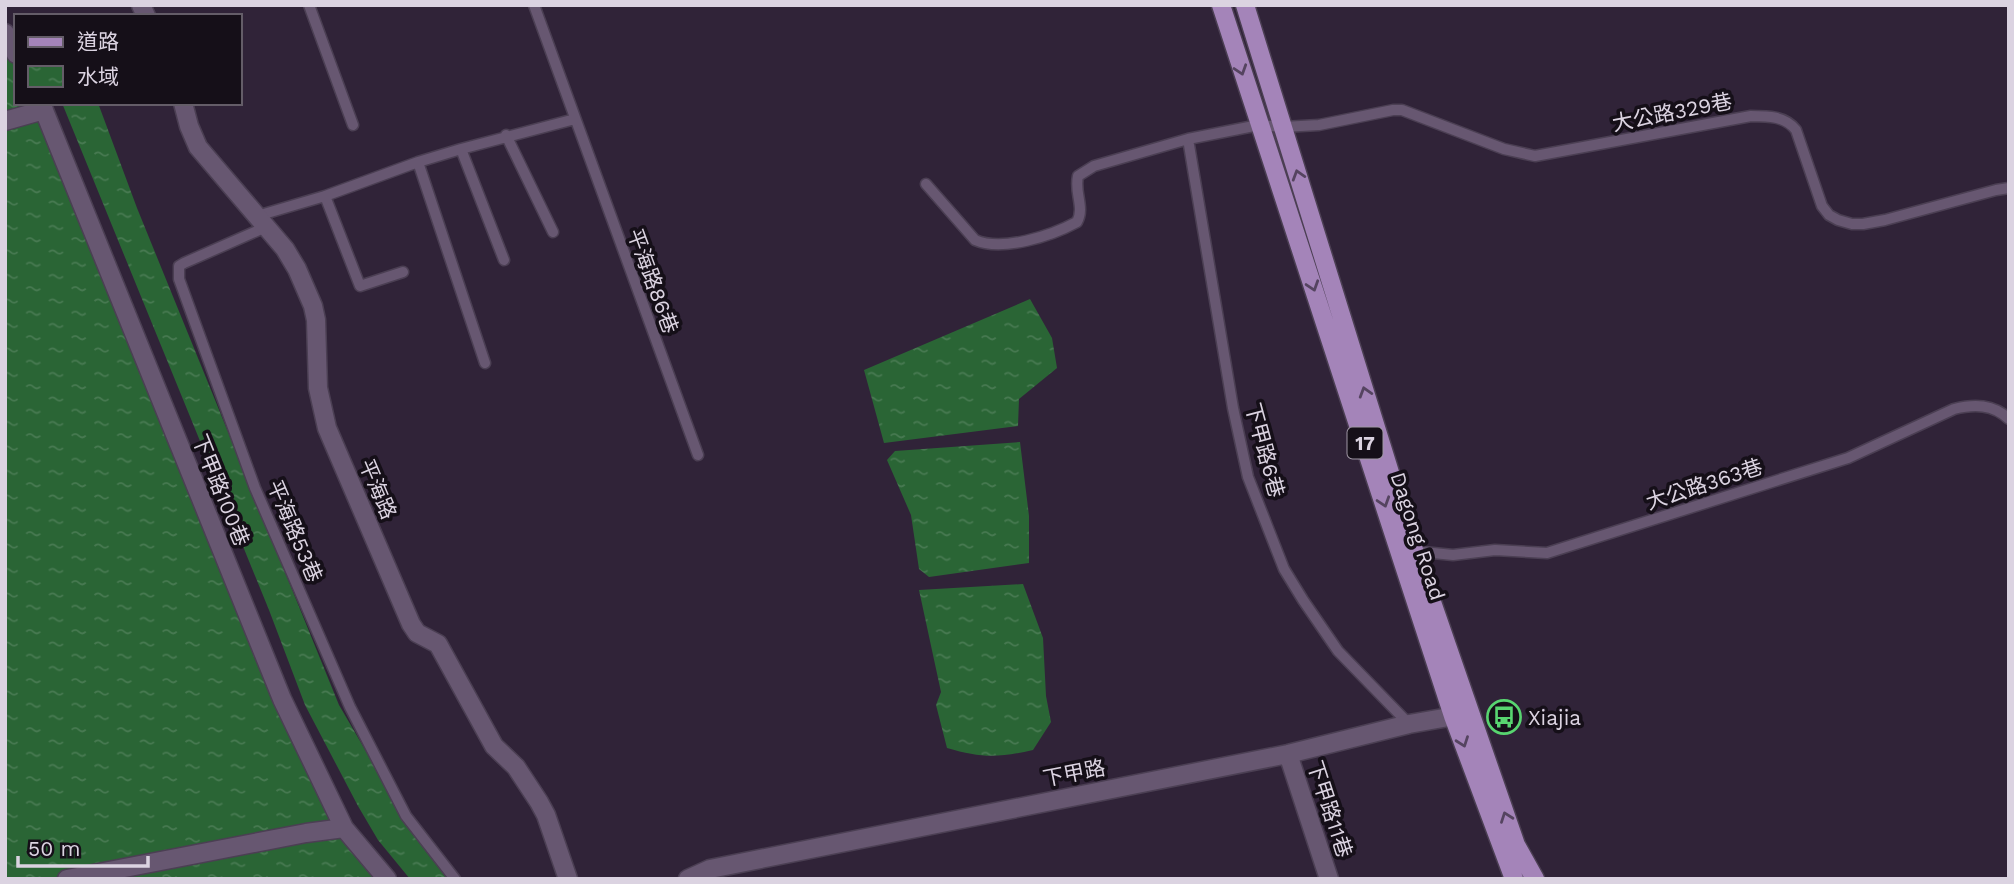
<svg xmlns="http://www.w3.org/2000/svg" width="2014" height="884" font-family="'Work Sans','Noto Sans TC',sans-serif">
<defs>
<pattern id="water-ripples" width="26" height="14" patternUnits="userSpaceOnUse" patternTransform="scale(1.75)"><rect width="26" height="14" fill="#2a6535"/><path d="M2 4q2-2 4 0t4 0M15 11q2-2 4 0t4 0" fill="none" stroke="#487a52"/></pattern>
</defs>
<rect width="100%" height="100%" fill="#302338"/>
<path fill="url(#water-ripples)" d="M5 27 16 51V103H38L289 733 391 879H5Z
M62 103H98L137 208 339 705 412 830 447 879H410L378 840 358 806 305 705 269 610Z
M1030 299 1052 338 1057 368 1019 399 1018 426 884 443 864 370Z
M1020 442 1029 516V563L929 577 919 569 911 515 887 460 895 451Z
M1023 584 1043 638 1046 696 1051 722 1033 750C998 758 981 758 947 748L936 705 941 692 919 590Z"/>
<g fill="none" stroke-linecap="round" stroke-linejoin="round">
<g stroke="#4b3f53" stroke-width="13">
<path id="service" d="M309 5 353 125
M534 5 698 455
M506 135 553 232
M1188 139 1233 408 1248 477 1284 569 1303 600 1338 651 1409 724
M461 149 504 260
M418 162 485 363
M926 184 975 240C1002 252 1051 236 1077 222 1085 207 1074 193 1078 176L1094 166 1188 139 1259 125 1283 127 1319 125 1393 110H1402L1504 149 1535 156 1751 116C1768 116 1785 116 1796 130L1822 206 1829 215 1838 220 1852 224H1863L1885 220 1996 190 2009 188
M325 196 360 286 403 272
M257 216 325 196 418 162 461 149 575 119
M266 227 184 263 179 266V279L255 488 350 707 406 816 455 879
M1413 551 1453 555 1495 550 1547 553 1848 458 1954 409C1974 404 1993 404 2009 419"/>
</g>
<g stroke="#4b3f53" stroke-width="21">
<path id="minor" d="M141 5 146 16
M5 33 16 54
M41 103 282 699 344 828 387 879
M183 103 189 126 198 147 285 249 297 269 313 306 316 320 318 388 327 428 411 624 417 633 438 644 494 746 516 767 539 802 546 815 568 879
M5 121 44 110
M1288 754 1329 879
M67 879 306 833 344 828
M688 879 710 869 1288 754 1409 724 1466 714"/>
</g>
<g stroke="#4b3f53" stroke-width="21">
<path id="primary" d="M1221 5 1453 716 1514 879
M1245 5 1414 550 1516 845 1535 879"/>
</g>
<use href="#service" stroke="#675771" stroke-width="10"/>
<use href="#minor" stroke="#675771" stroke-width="18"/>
<use href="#primary" stroke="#a484b9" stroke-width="18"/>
</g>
<defs><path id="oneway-chevron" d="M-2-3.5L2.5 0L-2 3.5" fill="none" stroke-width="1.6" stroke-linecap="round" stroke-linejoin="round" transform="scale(1.75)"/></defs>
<g stroke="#554460">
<use href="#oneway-chevron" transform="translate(1241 70) rotate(72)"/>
<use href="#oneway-chevron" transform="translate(1298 175) rotate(-107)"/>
<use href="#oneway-chevron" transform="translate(1313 286) rotate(72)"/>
<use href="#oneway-chevron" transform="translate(1365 392) rotate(-107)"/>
<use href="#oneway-chevron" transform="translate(1384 502) rotate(72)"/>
<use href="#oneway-chevron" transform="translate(1463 742) rotate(70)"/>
<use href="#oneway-chevron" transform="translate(1506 817) rotate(-110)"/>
</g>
<defs>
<g id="bus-ring" transform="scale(1.75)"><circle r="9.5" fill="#150f18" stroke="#58d570" stroke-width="1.5"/><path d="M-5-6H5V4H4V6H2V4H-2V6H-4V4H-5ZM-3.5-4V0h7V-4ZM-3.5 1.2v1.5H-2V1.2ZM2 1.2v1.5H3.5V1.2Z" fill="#58d570"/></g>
</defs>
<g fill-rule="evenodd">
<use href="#bus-ring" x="1504" y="717"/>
</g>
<g text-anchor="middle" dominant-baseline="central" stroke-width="7" stroke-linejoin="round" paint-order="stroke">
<rect fill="#150f18" stroke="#a098a5" stroke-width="2" x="1347.5" y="427.5" width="35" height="31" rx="5"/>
<g font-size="19" font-weight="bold" fill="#dbd3e1">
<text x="1365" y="443">17</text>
</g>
<g font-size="21" fill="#dbd3e1" stroke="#150f18">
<text transform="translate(1672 112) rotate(-11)">大公路329巷</text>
<text transform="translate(653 281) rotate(70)">平海路86巷</text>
<text transform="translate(1265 450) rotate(75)">下甲路6巷</text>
<text transform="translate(1704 484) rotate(-18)">大公路363巷</text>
<text transform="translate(378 489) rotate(67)">平海路</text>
<text transform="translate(221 490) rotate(68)">下甲路100巷</text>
<text transform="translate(295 531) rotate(67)">平海路53巷</text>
<text transform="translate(1418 536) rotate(72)">Dagong Road</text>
<text transform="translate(1074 773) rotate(-11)">下甲路</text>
<text transform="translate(1330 809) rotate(72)">下甲路11巷</text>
</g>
<g font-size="21" fill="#dbd3e1" stroke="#150f18" text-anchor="start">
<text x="1528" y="717">Xiajia</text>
</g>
</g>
<rect width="2014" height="884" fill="none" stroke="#dbd3e1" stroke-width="14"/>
<rect x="14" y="14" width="228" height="91" fill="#150f18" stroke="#645d68" stroke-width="2"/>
<rect x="28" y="37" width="35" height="10" fill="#a484b9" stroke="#645d68" stroke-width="2"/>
<text x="77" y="49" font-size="21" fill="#dbd3e1">道路</text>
<rect x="28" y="66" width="35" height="21" fill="url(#water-ripples)" stroke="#645d68" stroke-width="2"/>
<text x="77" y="84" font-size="21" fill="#dbd3e1">水域</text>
<path d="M18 856v10h130v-10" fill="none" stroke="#dbd3e1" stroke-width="3.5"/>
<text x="28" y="856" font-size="21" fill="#dbd3e1" stroke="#150f18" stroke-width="5" paint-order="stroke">50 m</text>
</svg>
